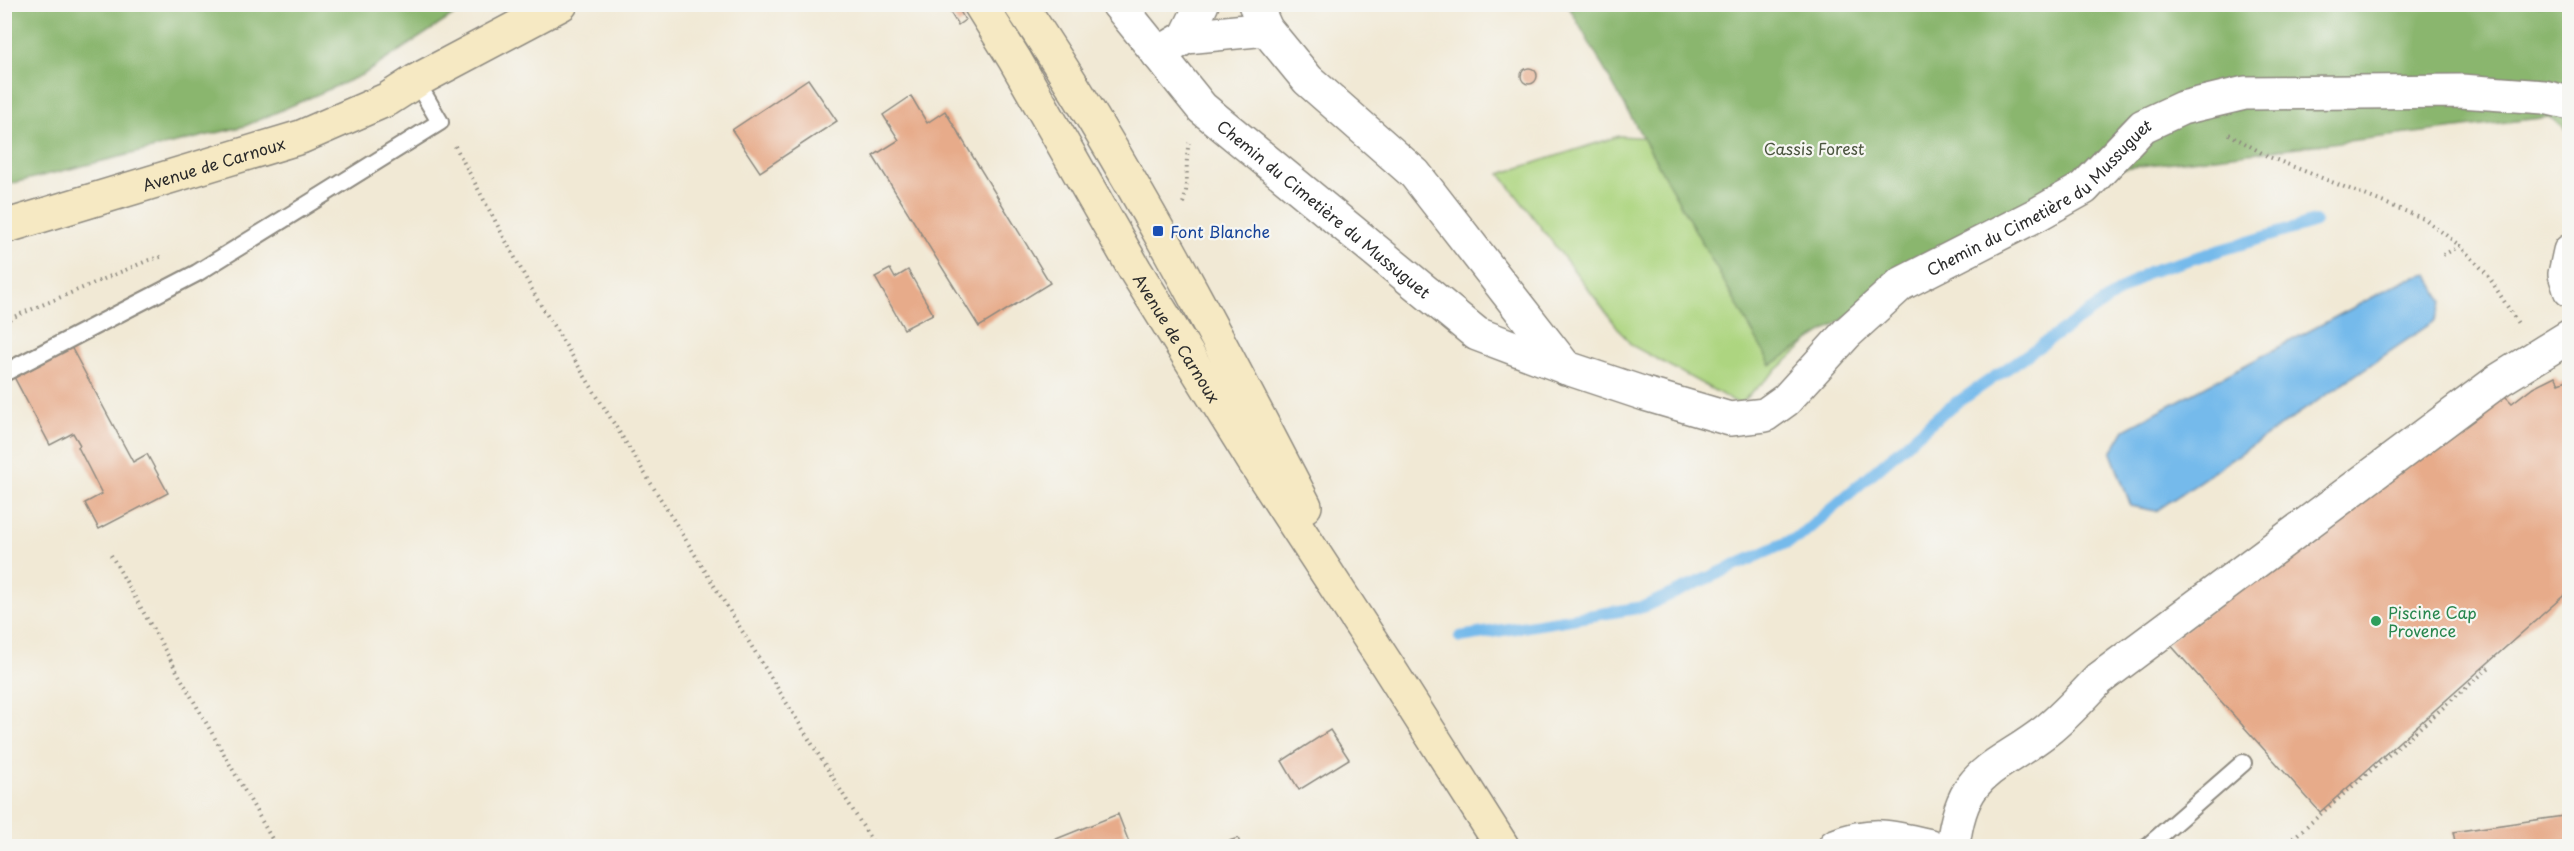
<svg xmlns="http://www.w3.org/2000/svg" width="2574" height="851" font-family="'Playpen Sans',sans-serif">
<rect width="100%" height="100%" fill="#f6f6f2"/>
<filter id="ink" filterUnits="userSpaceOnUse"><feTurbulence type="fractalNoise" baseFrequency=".0167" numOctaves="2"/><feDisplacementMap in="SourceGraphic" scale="12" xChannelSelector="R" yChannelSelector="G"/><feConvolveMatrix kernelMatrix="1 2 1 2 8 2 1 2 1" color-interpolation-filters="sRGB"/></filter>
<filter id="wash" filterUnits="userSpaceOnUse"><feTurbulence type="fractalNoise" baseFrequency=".008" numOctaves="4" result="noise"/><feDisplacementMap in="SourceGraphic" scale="24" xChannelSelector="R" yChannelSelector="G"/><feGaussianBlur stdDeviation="1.35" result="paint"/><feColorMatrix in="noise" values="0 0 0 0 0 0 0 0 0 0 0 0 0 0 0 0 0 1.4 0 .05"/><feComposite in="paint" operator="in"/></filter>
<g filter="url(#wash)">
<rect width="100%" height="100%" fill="#f1e9d5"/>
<path fill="#add580" stroke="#6c8056" stroke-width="1.5" d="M2259 55 1871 285 1739 404 1631 345 1500 174 1619 136 1670 139Z"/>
<path fill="#8ab66e" stroke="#5a704c" stroke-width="1.5" d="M4 5 5 4 469 5 364 74 245 126 5 185Z
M1568 5H2569V133L2549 117 2073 174 1771 365Z"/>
<path fill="#74baeb" stroke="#50728b" stroke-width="1.5" d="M2428 274 2443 302 2436 320 2156 511 2131 506 2111 453 2125 429 2405 280Z"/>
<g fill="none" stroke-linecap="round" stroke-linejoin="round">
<path stroke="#74baeb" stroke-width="12" d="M1460 637 1643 607 1799 537 1942 413 2148 272 2315 222"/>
</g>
<g id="blocks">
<path fill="#e7ab8a" d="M949 4H956L965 20 958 25 946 6Z
M1521 76a8 8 0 1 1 16 0a8 8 0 1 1-16 0Z
M808 79 837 121 760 172 732 130Z
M911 96 927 123 945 111 1050 283 979 327 873 156 899 140 883 115Z
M890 269 895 278 908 270 933 314 904 329 875 277Z
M70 345 133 462 147 454 168 493 99 529 85 503 102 494 78 447 80 445 73 433 50 445 13 375Z
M2555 376 2559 383 2570 379V590L2320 812 2168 642 2504 395 2512 403 2533 387Z
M1330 730 1349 759 1299 790 1282 761Z
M1118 814 1130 845 1039 846 1091 825Z
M2570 815V846H2456L2453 832Z
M1238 838 1241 846H1215Z"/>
</g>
</g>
<g filter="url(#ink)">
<use href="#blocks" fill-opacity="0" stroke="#8e8a80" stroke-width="1.5"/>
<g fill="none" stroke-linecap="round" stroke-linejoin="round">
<g stroke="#8e8a80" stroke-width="20">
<path id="lane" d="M4 373 197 273 440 122 416 81
M2148 846 2243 763"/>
</g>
<g stroke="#8e8a80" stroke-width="36">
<g id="street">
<path id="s1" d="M1118 4 1202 108 1477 334 1567 368 1645 394 1730 419 1765 415 1786 400 1847 333 1901 284 2036 215 2084 188 2143 126 2182 108 2245 93 2461 91 2544 97 2570 103"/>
<path d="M1255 4 1266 29 1308 80 1415 174 1566 368"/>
<path d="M1186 37 1202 4"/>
<path d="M1158 54 1186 37 1266 29"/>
<path d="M2570 251 2565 274 2570 290"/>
<path d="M1835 846C1872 831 1893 837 1930 846"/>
<path d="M1953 846C1962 769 1993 772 2046 731 2065 716 2082 697 2099 679L2499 380 2570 336"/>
</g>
</g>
<g stroke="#8e8a80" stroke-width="36">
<g id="secondary">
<path id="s2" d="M980 4 1015 60 1135 270 1255 463 1387 665 1502 846"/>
<path d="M1020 4C1127 163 1217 336 1305 506"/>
<path id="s3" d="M4 227 301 137 388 99 416 81 561 4"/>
</g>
</g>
<path stroke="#8e8a80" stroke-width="4" stroke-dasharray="1.5 4.5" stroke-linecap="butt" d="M2229 134 2269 157 2425 219 2460 246
M455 146 537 299 875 846
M1183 203C1190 185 1184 164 1189 143
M2443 255 2460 246 2487 274 2519 325
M4 321 149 260 164 256
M111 555 276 846
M2284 846 2492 665"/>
<use href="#lane" stroke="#fff" stroke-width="16"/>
<use href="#street" stroke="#fff" stroke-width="33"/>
<use href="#secondary" stroke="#f6e9c3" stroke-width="33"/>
</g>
</g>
<rect fill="#1a4fb4" stroke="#f6f6f2" stroke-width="2" x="1152" y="225" width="12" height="12" rx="3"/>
<circle fill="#2e9e5b" stroke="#f6f6f2" stroke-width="2" cx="2376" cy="621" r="6"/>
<g text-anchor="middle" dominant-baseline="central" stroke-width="4.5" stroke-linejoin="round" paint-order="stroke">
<g font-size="16" fill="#4c5640" stroke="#f6f6f2">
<text x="1814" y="148">Cassis Forest</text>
</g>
<g font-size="16" fill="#2b2b2b" stroke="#f6f6f2">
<text stroke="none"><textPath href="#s3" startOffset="219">Avenue de Carnoux</textPath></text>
<text stroke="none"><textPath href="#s1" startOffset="1146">Chemin du Cimetière du Mussuguet</textPath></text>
<text stroke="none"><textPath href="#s1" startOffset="292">Chemin du Cimetière du Mussuguet</textPath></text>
<text stroke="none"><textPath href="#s2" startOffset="388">Avenue de Carnoux</textPath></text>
</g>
<g font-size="16" fill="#164399" stroke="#f6f6f2" text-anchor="start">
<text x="1170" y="231">Font Blanche</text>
</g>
<g font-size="16" fill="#27864d" stroke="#f6f6f2" text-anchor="start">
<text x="2388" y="612">Piscine Cap<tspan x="2388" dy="18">Provence</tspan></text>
</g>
</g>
<rect width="2574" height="851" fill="none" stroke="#f6f6f2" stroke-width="24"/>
</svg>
